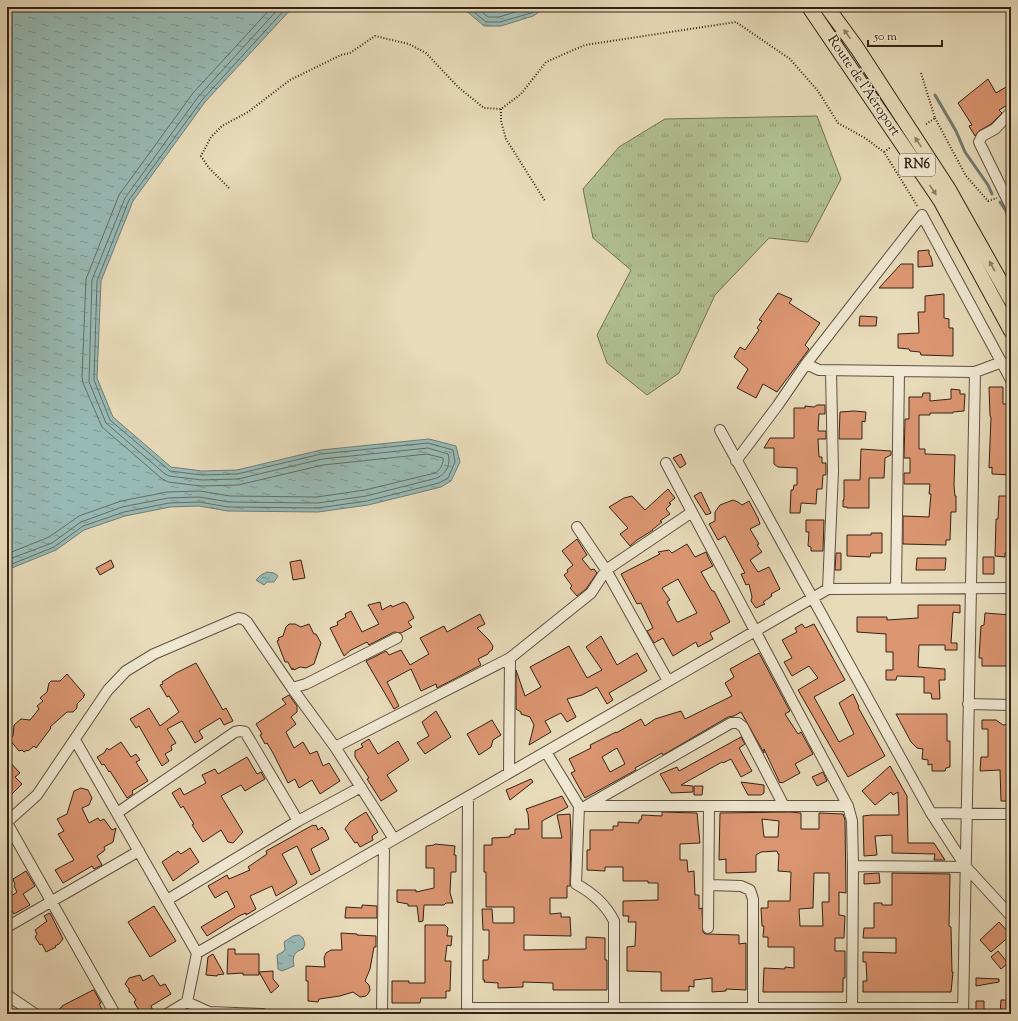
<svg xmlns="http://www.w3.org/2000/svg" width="1018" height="1021" font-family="'Sorts Mill Goudy',serif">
<defs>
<pattern id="grass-tufts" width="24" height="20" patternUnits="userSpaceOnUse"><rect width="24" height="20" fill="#b2c193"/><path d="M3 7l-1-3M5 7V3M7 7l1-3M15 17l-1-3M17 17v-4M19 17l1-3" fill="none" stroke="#919c77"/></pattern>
<pattern id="water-ripples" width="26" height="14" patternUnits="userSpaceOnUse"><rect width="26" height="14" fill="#98bab5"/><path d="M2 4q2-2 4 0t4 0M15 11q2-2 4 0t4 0" fill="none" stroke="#7d9792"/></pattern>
</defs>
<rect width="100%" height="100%" fill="#e8dbba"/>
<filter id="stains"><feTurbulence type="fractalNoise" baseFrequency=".005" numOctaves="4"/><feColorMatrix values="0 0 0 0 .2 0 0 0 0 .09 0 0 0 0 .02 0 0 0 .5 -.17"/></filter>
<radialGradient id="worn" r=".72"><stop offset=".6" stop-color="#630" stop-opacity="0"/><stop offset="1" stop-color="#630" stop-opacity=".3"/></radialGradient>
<path fill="url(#grass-tufts)" stroke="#727254" d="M817 116 841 179 808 242 769 238 715 295 679 373 647 395 607 363 597 335 631 270 593 238 583 189 619 147 665 119Z"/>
<path fill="url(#water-ripples)" stroke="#6f7d75" d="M7 7H293L205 102 133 201 101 281 97 378 113 417 171 467 202 471 237 470 321 450 429 439 456 446 460 462 451 481 441 487 368 505 318 512 228 511 199 506 170 507 125 516 84 530 56 550 7 570Z
M463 7H547L533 16 501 26H484L464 9Z
M267 572 274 573 278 576 274 582H267L264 585 256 580 261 575Z
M299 935 303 938 305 944 303 949C294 952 292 956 294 966L282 971 278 969 277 955 283 952 285 949 284 942 293 936Z"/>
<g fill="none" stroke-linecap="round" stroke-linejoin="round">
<path stroke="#656e66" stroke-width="1" d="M468 7 486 22H500L531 13 540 7
M476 7 488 17H499L531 7
M7 554 49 537 79 516 121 501 167 492 200 491 230 496 317 497 365 490 435 473C440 470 444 464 443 458L427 454 323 465 238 485 201 486 168 482 161 478 102 427 83 383 82 377 86 279 119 195 193 93 272 7
M7 560 52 543 81 522 122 507 168 498 199 497 229 502 318 503 366 496 437 478C447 473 451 464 448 454L428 448 322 459 238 479 202 480 169 476 165 474 106 423 89 382 92 280 125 198 198 97 280 7
M7 566 54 547 83 526 124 512 169 503 199 502 228 507 318 508 367 501 439 483 448 478 455 462 453 450 428 443 321 454 237 474 202 475 170 471 110 420 94 380 97 281 129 200 202 100 287 7"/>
<path stroke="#6f7d75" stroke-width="3" d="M935 95 956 131 965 152 988 185 992 194
M1000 202 1006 211 1011 229"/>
</g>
<path fill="#dc9672" stroke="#322216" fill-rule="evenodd" d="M988 79 996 93 1011 84V103L999 110 1002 113 991 124 979 131 975 136 969 126 972 125 958 103Z
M929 250V254L931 257 933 266 918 267V251Z
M901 264H913V288H879Z
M778 293 792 299 789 303 820 323 805 345 809 349 777 392 763 384 756 398 737 388 748 369 734 357 740 347 745 350 759 330 757 328 762 321 759 320Z
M944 294V318L949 319V328H953V356L921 355 920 352 910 351 909 349 898 348V334L919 333 918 312H925V296Z
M860 316 877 317 876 326H859Z
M989 387H1003V404H1010L1009 413H1011V475L992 474V467L989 468 991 417 990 416Z
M951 389 960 390V394H965L964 411 953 412V413H930V415H919V449H925V454L955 455 954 485 955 496H956V512H951L950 540H946V545L903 544V516L929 517 931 494H929L930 484H904V473H910V458H904L905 419H909V397H922L923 393H930V401L951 399Z
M817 405H825V414H819L818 431H826V439H818L819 457H822V463H826V475H823L822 489H817L816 504 801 503 800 513H790L791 490H793L794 485H797V468L778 467 774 464V448H764L770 438H794V408H805V406L814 407Z
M854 411 866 412 865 422 862 421V439H839L840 412Z
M861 449 891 451V455L885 458 884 478H869V508H847V507H843V500H844V480H860Z
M681 454 686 464 680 468 673 458Z
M668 489 675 498 669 503 671 504 666 509 670 514 660 521 662 522 652 530H653L637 540 630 546 620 534 628 528 609 507 624 498 632 496 645 510Z
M701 492 711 513 706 515 694 496Z
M999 496H1011V553H1005V557L995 556 996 519H998Z
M733 500 738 502 742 505 749 501 758 518 760 524 750 529 759 544 757 545 762 552 750 560 758 572 769 567 780 589 771 594 772 596 763 602 765 604 756 608 751 601 752 597 749 584 746 585 741 574 745 573 725 536 718 540 709 524 715 521V512L720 505Z
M806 520H824L823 551H811V547L808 546 809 532H806Z
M871 533H882V553H871L870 557 847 556V535H871Z
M577 539 587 555 582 559 591 570 594 569 597 573 586 589 577 596 570 588 572 586 564 575 568 572 567 570 573 565 562 551Z
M687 544 695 557 706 552 709 559 713 566 701 572 712 591H714L730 622 710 633 713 639 698 647 696 642 673 656 663 638 654 643 647 631 653 628 641 603 637 604 621 574 660 554 658 552 669 550 672 553ZM678 579 697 613 678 622H677L667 602 670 600 662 588Z
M836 553H841V570H835Z
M983 557H994V574H983Z
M917 558H946L945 570H916Z
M111 560 114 567 100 575 96 568Z
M301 560 305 578 293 580 290 562Z
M380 602 382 610 391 605 392 607 404 602 407 604 414 618 408 622 412 627 401 633 394 632 369 645 367 642 351 650 344 656 330 628 338 625 337 622 346 617 345 614 351 611 362 632 379 624 368 605Z
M918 605H960V613L953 612 951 643H957V650H945V645H919L918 667 945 669V680H939L940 699H932L931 693H924V677L897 676 896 680H886V670H893V652H886V634L857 632V617H887V620L918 618Z
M985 613 1011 615 1010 628H1008V648H1011V666H982V658H979L981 626 984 625Z
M480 614 485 624 477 628 489 640 493 646 492 650 489 652 488 654 478 659 481 665 437 688 436 684 421 691 411 669 387 682 399 706 394 709 366 661 386 651 389 655 401 650 410 665 429 654 420 638 444 626 447 632Z
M289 624H295L301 627 309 624 314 634H316L321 643 314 664 306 668 300 667 294 670 293 668 292 670 288 662H285L277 641 279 640 278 638 283 636 286 627Z
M802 624 805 628 814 624 845 680 814 697 839 742 854 734 839 703 853 694 859 707H858L885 756 848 777 798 690 818 678 809 666 792 676 784 662 792 658 782 640 797 632 795 628Z
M601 636 617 665 637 653 647 671 609 693 613 700 607 704 597 687 582 695 567 699 576 717 567 722 561 713 545 721 551 732 529 745 534 725 530 717 521 714V712L516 709V670L525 696 541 687 530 667 569 646 587 678 602 670 586 647Z
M759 653 790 711 785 714 798 734 801 732 813 754 795 764 800 773 782 783 781 782 780 783 764 749V753L741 712 734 716 728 717 663 755 662 753 635 768 636 770 585 798 571 773 575 771 569 759 591 748 590 745 616 732V733L641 719 645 726 655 719 681 711 685 719 732 696 725 683 734 677 730 669ZM617 748 625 764 610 772 602 757Z
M196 663 223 710 226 708 233 721 224 725 220 718 199 731 203 738 195 743 182 721 167 729 176 743 171 746 172 750 165 754 169 761 162 766 139 726 136 728 130 719 149 708 160 726 179 712 169 696 167 697 160 685 163 684 162 682 176 673Z
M67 674 85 695 83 696 84 697 77 704V708L73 712H67L50 727 51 728 36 748 34 746 28 751 27 750 24 752 22 750 19 751 9 739 13 736 14 725 21 719 30 720 39 709 37 706 43 701 40 698 47 692 49 683 51 681H60Z
M289 695 297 706V712L291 717 296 724 286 732 294 748 303 742 310 754 317 751 323 766 329 763 340 781 320 794 312 780 299 788 295 779 288 783 273 753 267 743 265 744 260 735 262 734 256 724 286 704 282 699Z
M436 711 451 737 425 754 417 743 429 736 422 722Z
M896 714H947V741H950V767L946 768 945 771H932V764L928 765V760L922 759 923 749 917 748 911 742Z
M492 720 501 735 493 740 491 747 479 755 467 734Z
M982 720H996L1003 725 1011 724V801H1001L1000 770 980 771 981 757H988V729H982Z
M741 737 745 744 739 748 752 771 741 777 731 759 723 763 722 762 681 785 693 786V792L671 793 660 774 677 767 679 771Z
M369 739 378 754 398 741 409 760 387 775 397 791 381 801 367 779 369 778 355 757V751L363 747 361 744Z
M121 742 131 757 136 754 140 760 136 762 148 781 132 791 133 794 127 798 110 771 109 772 104 764 102 765 97 757 104 753 107 748 109 750Z
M247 757 257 774 261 772 265 779 245 791 241 785 221 796 243 832 233 843 228 842 221 830 203 842 192 825 194 824 183 806 181 808 172 793 180 788 184 795 206 783 202 775 215 769 218 774Z
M7 759 20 773 15 777 22 784 7 799Z
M890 766 907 796 908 843H934L945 860H934L935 854 892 853V835L875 836 877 855 864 856 863 816 871 815H899L898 792 893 795 891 792 875 805 862 791Z
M823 772 827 781 817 786 812 777Z
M531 779 533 782 510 800 506 790Z
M741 782 764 785V793L761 795H748Z
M694 786H703L702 795H694Z
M81 788 88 790 92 798 89 805 82 808 89 823 98 818 100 821 104 819 112 830 116 828 113 842 104 847 105 849 104 851 97 856 102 865 94 869 92 866 63 883 55 870 74 860 58 834 64 831 57 819 67 814 74 791Z
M562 796 568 807 542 821V838H562L557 815 570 814 571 833 570 886H567V898H550V914L561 913V917H570L571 936 524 935V950L586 949V937L605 938V960H607V990H553V983L523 982V987L498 988V983L484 982 485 980H483V960H488L489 954V930H483L482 909H492L493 923H514V907H486V872H484V845H492V838L510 837V835L515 834V829H529L528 814 526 809Z
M366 812 378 832 372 836 373 840 360 847 357 842 355 843 345 829 350 822Z
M662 812 697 813 700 843 680 844V860H687L688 872 694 871 695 895H699V909L702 908 703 932 705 934H708L739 935V944L746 943V990L726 989V991L712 992V978L694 980V987L689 986V991H661V972L627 971V947L635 946 636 922H628L629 916H623V901L658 900V883H648V881H623V867H605V871L587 870V850H590V830H613V826H618V822L639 823V820H641L642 815 662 816Z
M790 812 801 813V829H819V813L843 814 845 820 846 893 839 892V915L845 916 844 938H835V951H845V978H843V992H763L764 968 785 969V967L794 968V947H768V937H763L764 926H762L761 908H768V901H790L791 872 778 871 779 854H778L777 851 761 852 756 855V872L726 873V859L719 860 720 813ZM762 819 779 821 778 837H764ZM814 873H829V902H822L823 926H800L799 909 813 908Z
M313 825 314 826 316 825 318 830 322 827 324 830H325L329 839 311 849 320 870 311 875 297 846 282 854 297 882 296 884 276 896 272 886 250 896 256 909 246 915V913L239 916 207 936 201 927 235 907 227 891 215 898 208 886 227 875 229 879 250 870 248 867 267 854 266 851Z
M435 844 455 846 454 855H456V872H451L450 893 453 903H446L444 905H424L423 921 419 922 417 906H408V904L397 902V890H416V892L434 888V868H426V846L434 845Z
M190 848 199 862 173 881 162 862 178 851 181 854Z
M26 871 35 886 23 894 30 905 14 914 7 904V899L17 892 14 886 15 885 13 879Z
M879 873 880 883 864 884V874Z
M892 873 950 874 949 926 951 927 952 972H953L951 992H863V981H867L866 962H863V952L896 953V938H863L864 928H874V903H882V905H892Z
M362 905 377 906V918H345L346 907 362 908Z
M154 906 176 941 150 957 128 922Z
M50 913 63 939 59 944 55 946 56 947 46 952 42 944 40 945 35 937 37 934 35 930 47 921 44 916Z
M999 922 1011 935 991 952 980 940Z
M425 925H445L448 928 447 936H452L451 946 447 945 445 961H451L450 991H446V998H421L420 1003H392V981H409V983H425Z
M341 933 357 934V935L376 936V947H374L370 969 365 981 369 985 370 990 368 994 366 996 360 997 353 992 340 996 319 999 318 1002 308 1001V981H306V966L325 967 324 958 326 953 331 950H342Z
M228 949H235V954H259V972L273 971V979L279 986 271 993 259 972V975H243V973L227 974Z
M998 951 1008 963 1001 969 991 957Z
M213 954 224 974 217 975V976L206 975 208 957Z
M140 975 143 981 153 975 160 986 165 984 171 994 151 1006 153 1011 146 1014H141L134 1002 136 1000 131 993 129 992V989L125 984 129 978Z
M976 978 999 979V982L976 986Z
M93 990H94L101 1003 99 1004 105 1014H62L59 1009 62 1007V1006Z
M1001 1000H1011V1014H1000Z
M976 1001H984V1014H976Z"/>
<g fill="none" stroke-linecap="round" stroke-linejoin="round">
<g stroke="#60503f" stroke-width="12">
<path id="minor" d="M1011 112 995 129 982 136 979 142 1011 207
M806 364 819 370 975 372 1002 362
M720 430 931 813 966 867 1011 916
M736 461 778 405 806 364 922 215 1011 380
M666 463 848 806 852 821 853 866 852 1014
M577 527 606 570 668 681
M896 588 899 372
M828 589 833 471 831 371
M292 688 306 684 397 638
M968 704 1011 705
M75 740 197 953 187 1002 167 1014
M335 747 510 658 591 593 606 570 692 512
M546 752 579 806 576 884C593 893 606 905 614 921V1013
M509 773 510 658
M586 806 731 723H738L743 727 784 806
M587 806H848
M117 813 235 732 240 731 245 732 298 821
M931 813 1011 814
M7 822 37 795 108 690 126 671 154 654 238 618 243 619 247 622 292 688 335 747 394 839
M7 823 115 1014
M853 866 966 867
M709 885 741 886 750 890 753 899V1014
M167 900 298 821 361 787
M7 927 139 851
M708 928 709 806
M197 953 828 589 1011 588
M7 995 35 1014
M187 1002 209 1012 263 1014
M467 1008H963
M467 1013 468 797
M382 1014 384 845
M963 1014 975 372"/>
</g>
<g stroke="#322216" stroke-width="16">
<path id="highway" d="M809 7 940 200 1011 331
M827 7 857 48 948 188 1011 300"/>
</g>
<path stroke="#322216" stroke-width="2" stroke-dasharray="1 2" stroke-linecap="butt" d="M921 73 935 118 925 125
M501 109V121L506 139 545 201
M935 118 966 176 988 201 997 198
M884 152 891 147
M229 188 209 168 201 156 211 137 222 126 248 112 290 80 341 55 350 53 375 36 409 44 426 53 458 87 484 108 501 109 521 94 546 62 585 45 736 22 790 59 818 91 838 123 865 138 884 152 918 207"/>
<use href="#minor" stroke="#f0e8d2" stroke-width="10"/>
<use href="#highway" stroke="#e8dbba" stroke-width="14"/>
</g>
<defs><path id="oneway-solid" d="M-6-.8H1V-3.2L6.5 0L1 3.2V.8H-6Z"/></defs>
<g fill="#8d7e68">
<use href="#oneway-solid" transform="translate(847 34) rotate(-125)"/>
<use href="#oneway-solid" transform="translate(918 142) rotate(-123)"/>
<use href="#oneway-solid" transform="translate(933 190) rotate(56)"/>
<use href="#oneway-solid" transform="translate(992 266) rotate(-119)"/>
</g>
<g text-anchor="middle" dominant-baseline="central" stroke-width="3" stroke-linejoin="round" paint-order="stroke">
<rect fill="#f0e8d2" stroke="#6b5d4e" stroke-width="1" x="899" y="154" width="36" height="22" rx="3"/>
<g font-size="13" font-weight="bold" fill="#322216">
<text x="917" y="165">RN6</text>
</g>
<g font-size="14" fill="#322216" stroke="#f0e8d2">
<text transform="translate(863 86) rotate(56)">Route de l'Aéroport</text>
</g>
</g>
<rect width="1018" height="1021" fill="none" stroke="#e8dbba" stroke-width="24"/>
<rect x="8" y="8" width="1002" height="1005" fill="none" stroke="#322216" stroke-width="2"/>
<rect x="12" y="12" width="994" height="997" fill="none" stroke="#322216"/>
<path d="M868 40v6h74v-6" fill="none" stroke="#322216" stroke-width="2"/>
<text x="874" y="40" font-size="12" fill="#322216" stroke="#f0e8d2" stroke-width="3" paint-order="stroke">50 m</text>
<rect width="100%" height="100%" filter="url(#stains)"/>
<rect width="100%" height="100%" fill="url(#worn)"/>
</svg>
